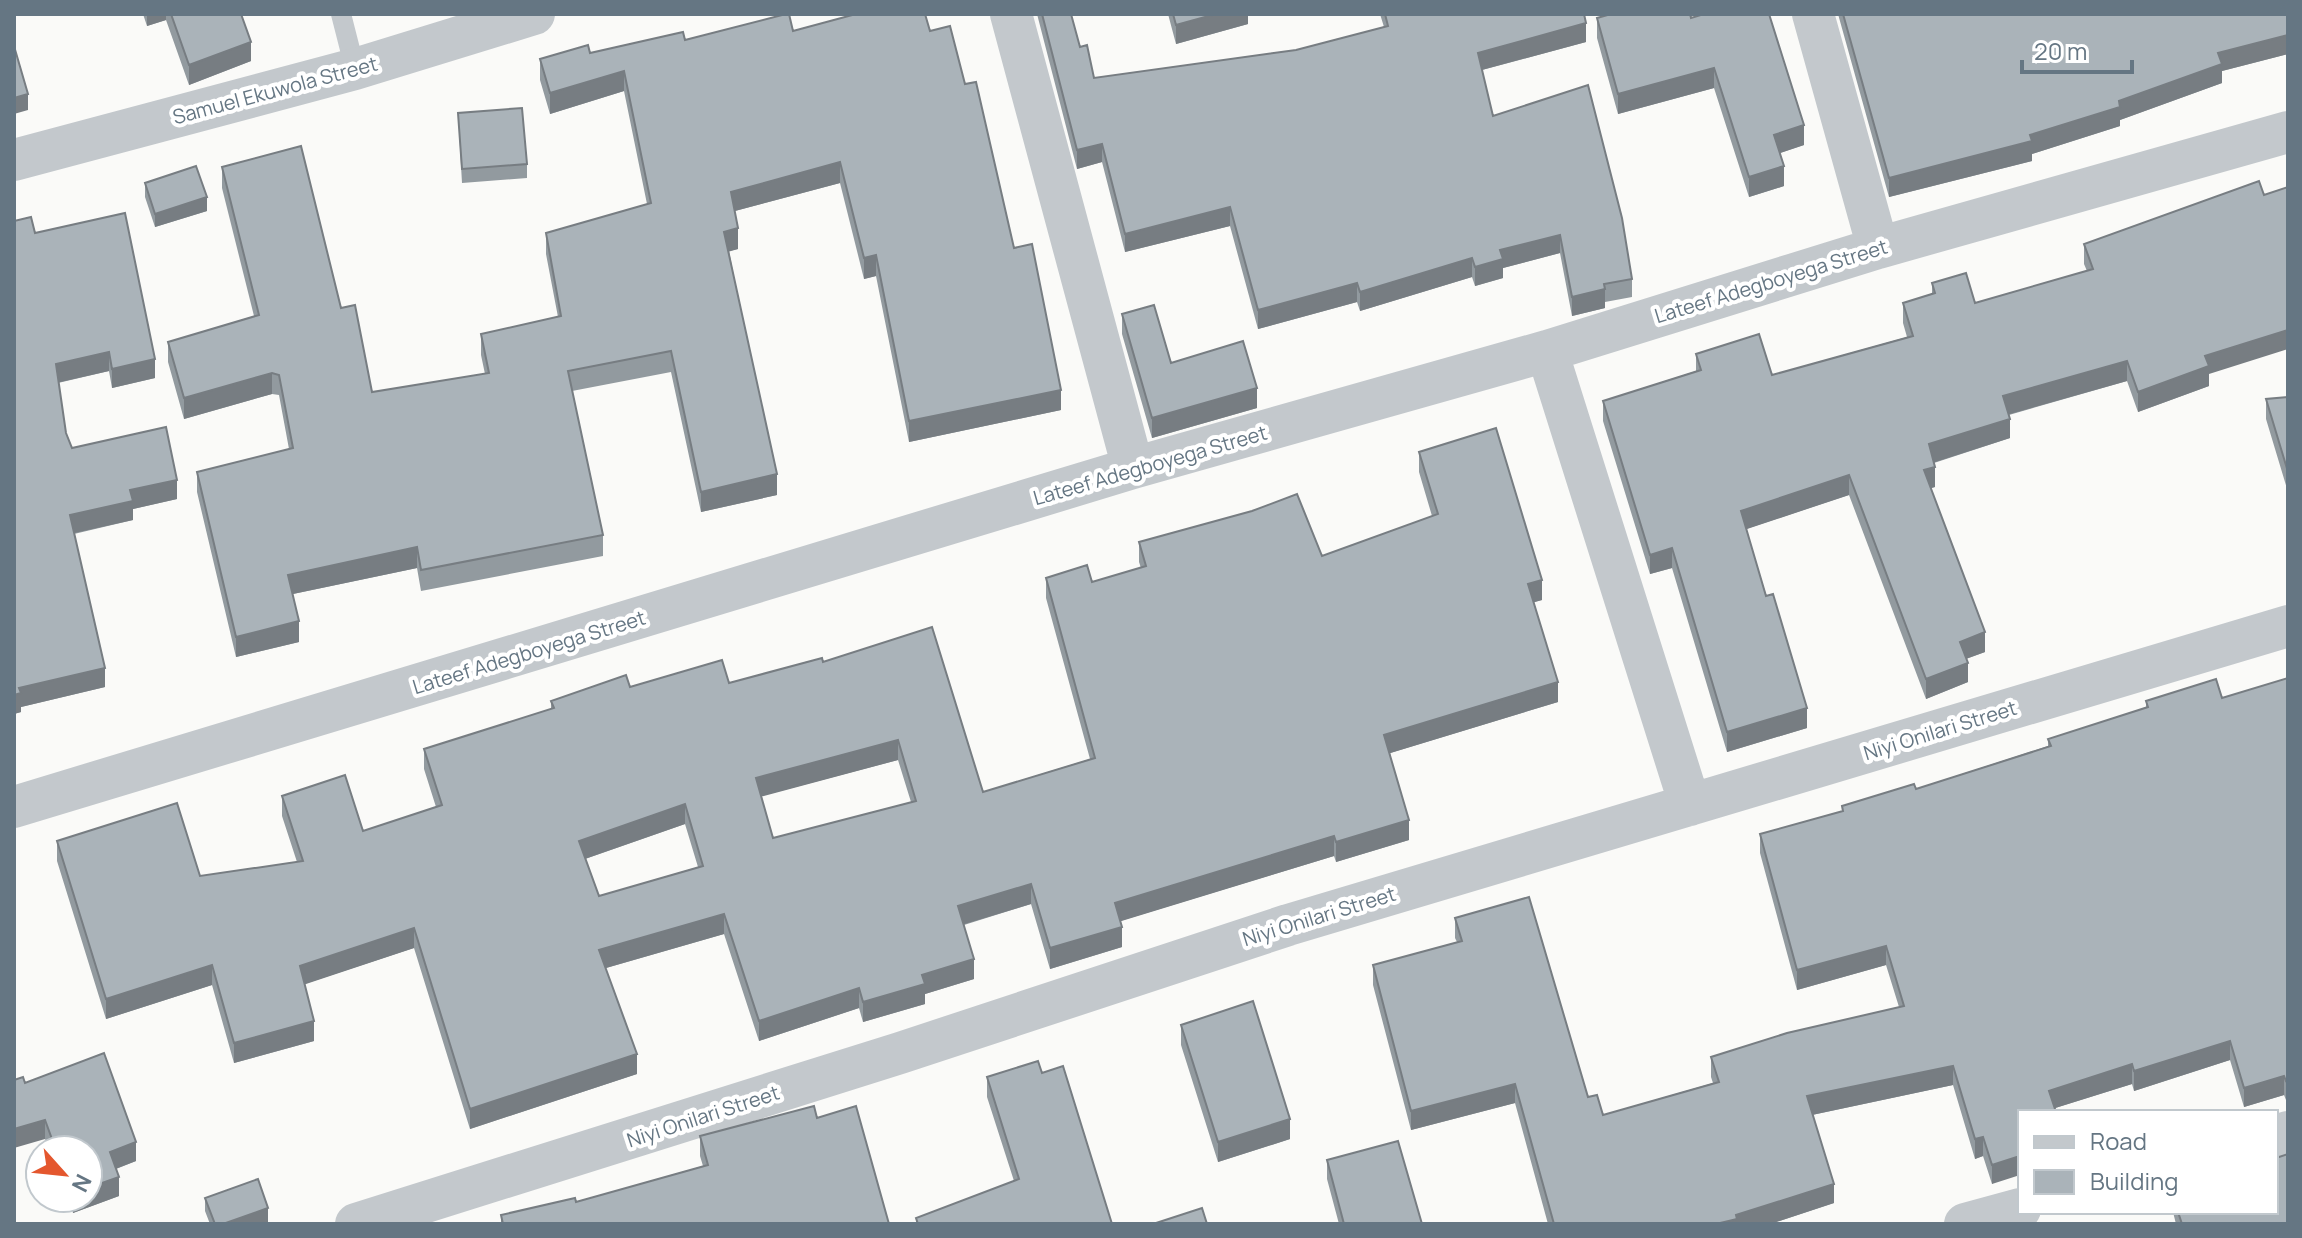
<svg xmlns="http://www.w3.org/2000/svg" width="2302" height="1238" font-family="Manrope,sans-serif">
<rect width="100%" height="100%" fill="#fafaf8"/>
<g fill="none" stroke-linecap="round" stroke-linejoin="round">
<path stroke="#c3c8cc" stroke-width="20" d="M341 14 355 69"/>
<path stroke="#c3c8cc" stroke-width="42" d="M1011 14 1133 468
M1813 14 1878 248
M14 160 355 69 534 14
M1547 351 1690 805
M14 807 1133 468 1547 351 1878 248 2288 132
M2276 1136 2288 1132
M356 1224 900 1053 1288 925 2288 626
M1965 1224 2020 1209"/>
</g>
<path fill="#929a9f" fill-rule="evenodd" d="M143 14H241L251 61 189 85 166 20 147 26Z
M1037 14H1071L1080 47 1094 78 1296 50 1384 27 1380 14H1584L1586 42 1482 70 1493 116 1632 279V297L1605 302V308L1572 316 1560 253 1503 268V278L1475 286 1472 277 1360 311 1357 302 1258 329 1230 226 1125 252 1102 162 1077 169Z
M1168 14H1248V24L1176 44Z
M1838 14H2288V54L2222 71V83L2120 120V126L2032 154V161L1889 197Z
M1597 18H1691L1804 145 1780 153 1784 186 1749 197 1714 88 1618 114 1597 38Z
M793 31H930L965 84 1061 410 909 442 876 276 864 279 840 183 735 211 738 249 729 251 777 495 701 512 671 372 572 391 603 535V556L421 591 417 568 293 594 299 642 236 657 197 492V472L289 449 279 395 272 394 184 419 168 362V342L254 316 222 188V167L341 308 372 392 485 374 481 355V334L558 317 546 254V233L647 204 624 91 550 114 540 80V59L685 40Z
M458 113 527 164V178L462 183Z
M145 183 207 211 155 227 145 197Z
M14 221 35 233 155 378 112 388 109 371 58 383 66 433 72 448 177 499 133 509V520L74 534 105 687 21 707V712L14 714Z
M2084 244 2209 374V386L2138 412 2127 381 2009 415 2010 438 1934 463 1935 487 1931 488 1985 652 1966 659 1968 682 1926 699 1849 495 1746 529 1807 728 1727 752 1672 568 1650 574 1603 421V401L1696 371V354L1772 375 1907 337 1903 323V303L1932 294V283L1975 303 2087 271 2084 264Z
M1122 314 1171 363 1257 408 1152 438 1122 334Z
M2288 397V492L2266 419V399Z
M1419 452 1542 600 1534 602 1558 702 1390 753 1409 840 1336 862 1334 856 1120 921 1122 947 1050 969 1031 904 964 925 974 979 925 994V1004L863 1022 859 1008 759 1041 724 934 606 968 637 1074 470 1129 414 948 304 984 314 1041 234 1063 212 985 106 1019 57 861V841L200 876 297 862 282 816V796L363 831 436 807 424 769V749L551 709V701L630 687 729 683 823 662 983 792 1090 759 1046 598V578L1092 582 1141 568 1139 562V542L1322 556 1432 516 1419 472ZM898 760 911 802 773 838 761 796ZM685 824 698 867 599 896 585 859Z
M2288 678V1100H2286L2284 1095 2244 1107 2230 1060 2134 1091 2132 1084 2055 1108 1992 1184 1983 1156 1975 1159 1953 1085 1812 1115 1834 1203 1770 1224H1548L1515 1103 1411 1130 1373 985V965L1457 942 1455 938V918L1588 1097 1603 1115 1713 1083 1711 1077V1057L1899 1007 1886 965 1797 990 1760 853V834L1842 811V806L1916 789 2048 746V739L2146 708V701L2222 698Z
M1181 1025 1290 1139 1218 1162 1181 1045Z
M1042 1073 1112 1224H916V1218L1014 1181 987 1097V1077Z
M25 1083 136 1161 116 1169 119 1196 73 1213 69 1198H88V1150H49Z
M817 1118 889 1224H501V1215L576 1202 703 1166 700 1156V1136Z
M1327 1160 1422 1224H1339L1327 1179Z
M205 1198 268 1222 262 1224H210L205 1211Z
M2173 1212H2276L2288 1224H2176Z"/>
<path fill="#777d82" d="M147 14H166V20L147 26Z
M1216 14H1248V24L1176 44V25Z
M1586 23V42L1478 71V53Z
M2288 35V54L2222 71V83L2120 120V126L2032 154V161L1889 197V178L2030 135 2218 53Z
M251 42V61L189 85V65Z
M1714 68V88L1618 114V94Z
M624 71V91L550 114V93Z
M28 94V110L14 114V98Z
M1804 125V145L1774 155V135Z
M1102 144V162L1077 169V150Z
M840 162V183L731 212V192Z
M1784 166V186L1749 197V177Z
M207 197V211L155 227V214Z
M1230 207V226L1125 252V234Z
M738 228V249L724 253V232Z
M1560 235V253L1503 268V278L1475 286V267L1500 250Z
M876 255V276L864 279V258Z
M1472 258V277L1360 311V292Z
M1357 283V302L1258 329V310Z
M1605 289V308L1572 316V297Z
M2288 330V349L2209 374V386L2138 412V392L2205 356Z
M109 352V371L56 383V364Z
M155 359V378L112 388V369Z
M2127 361V381L2003 416V396Z
M272 373V394L184 419V398Z
M1257 388V408L1152 438V418Z
M1061 390V410L909 442V421Z
M2010 419V438L1929 464V444Z
M1935 467V487L1924 490V470Z
M777 474V495L701 512V492Z
M1849 475V495L1741 531V511Z
M177 480V499L133 509V520L70 534V515L130 490Z
M417 547V568L288 595V575Z
M1672 548V568L1650 574V555Z
M1542 580V600L1528 604V584Z
M299 621V642L236 657V637Z
M1985 632V652L1960 661V642Z
M1968 663V682L1926 699V679Z
M105 668V687L21 707V712L14 714V695L19 688Z
M1558 682V702L1384 755V735Z
M1807 708V728L1727 752V732Z
M898 740V760L756 798V778Z
M685 804V824L579 861V841Z
M1409 820V840L1336 862V842Z
M1334 836V856L1115 923V903Z
M1031 884V904L958 926V906Z
M724 914V934L599 970V950Z
M1122 927V947L1050 969V948Z
M414 928V948L300 986V966Z
M1886 946V965L1797 990V970Z
M974 959V979L925 994V1004L863 1022V1002L922 975Z
M212 965V985L106 1019V999Z
M859 988V1008L759 1041V1021Z
M314 1021V1041L234 1063V1043Z
M2230 1041V1060L2134 1091V1071Z
M637 1054V1074L470 1129V1109Z
M2132 1064V1084L2049 1110V1091Z
M1953 1066V1085L1807 1116V1096Z
M2284 1076V1095L2244 1107V1088Z
M2288 1080V1100H2286V1081Z
M1515 1084V1103L1411 1130V1111Z
M1290 1119V1139L1218 1162V1142Z
M45 1120V1139L14 1148V1129Z
M1983 1137V1156L1975 1159V1139Z
M136 1142V1161L110 1171V1152Z
M2020 1156V1175L1992 1184V1165Z
M119 1177V1196L73 1213V1198H88V1188Z
M1834 1184V1203L1770 1224H1716L1736 1215Z
M268 1208V1222L262 1224H223Z"/>
<path fill="#aab3b9" stroke="#777d82" stroke-width="2" fill-rule="evenodd" d="M171 14H241L251 42 189 65Z
M786 14H789L793 31 856 14H925L930 31 950 26 965 84 976 82 1014 248 1032 244 1061 390 909 421 876 255 864 258 840 162 731 192 738 228 724 232 777 474 701 492 671 351 568 371 603 535 421 570 417 547 288 575 299 621 236 637 197 472 293 448 279 375 272 373 184 398 168 342 259 315 222 167 301 146 341 308 355 305 372 392 489 373 481 334 561 316 546 233 651 203 624 71 550 93 540 59 588 45 590 53 683 32 685 40Z
M1042 14H1071L1080 47 1087 45 1094 78 1296 50 1388 26 1385 14H1584L1586 23 1478 53 1493 116 1588 85 1622 218 1632 279 1604 284 1605 289 1572 297 1560 235 1500 250 1503 259 1475 267 1472 258 1360 292 1357 283 1258 310 1230 207 1125 234 1102 144 1077 150Z
M1173 14H1216L1176 25Z
M1611 14H1690L1691 18 1704 14H1769L1804 125 1774 135 1784 166 1749 177 1714 68 1618 94 1597 18Z
M1843 14H2288V35L2218 53 2222 64 2119 101 2120 107 2030 135 2032 141 1889 178Z
M14 46 28 94 14 98Z
M522 108 527 164 462 169 458 113Z
M196 166 207 197 155 214 145 183Z
M2259 181 2264 195 2288 187V330L2205 356 2209 366 2138 392 2127 361 2003 396 2010 419 1929 444 1935 467 1924 470 1985 632 1960 642 1968 663 1926 679 1849 475 1741 511 1766 596 1773 594 1807 708 1727 732 1672 548 1650 555 1603 401 1701 370 1696 354 1759 334 1772 375 1913 336 1903 303 1935 293 1932 283 1966 273 1975 303 2093 269 2084 244Z
M125 213 155 359 112 369 109 352 56 364 66 433 72 448 166 427 177 480 130 490 133 501 70 515 105 668 19 688 21 693 14 695V221L31 217 35 233Z
M1154 305 1171 363 1243 341 1257 388 1152 418 1122 314Z
M2288 397V472L2266 399Z
M1496 428 1542 580 1528 584 1558 682 1384 735 1409 820 1336 842 1334 836 1115 903 1122 927 1050 948 1031 884 958 906 974 959 922 975 925 984 863 1002 859 988 759 1021 724 914 599 950 637 1054 470 1109 414 928 300 966 314 1021 234 1043 212 965 106 999 57 841 177 803 200 876 303 861 282 796 345 775 363 831 442 805 424 749 554 708 551 701 626 675 630 687 722 660 729 683 822 658 823 662 932 627 983 792 1095 758 1046 578 1087 565 1092 582 1146 566 1139 542 1252 511 1297 494 1322 556 1438 514 1419 452ZM898 740 916 801 773 838 756 778ZM685 804 703 866 599 896 579 841Z
M2288 678V1080L2286 1081 2284 1076 2244 1088 2230 1041 2134 1071 2132 1064 2049 1091 2056 1112H2020V1156L1992 1165 1983 1137 1975 1139 1953 1066 1807 1096 1834 1184 1736 1215 1737 1219 1716 1224H1554L1515 1084 1411 1111 1373 965 1462 941 1455 918 1529 897 1588 1097 1597 1095 1603 1115 1719 1082 1711 1057 1787 1033 1904 1006 1886 946 1797 970 1760 834 1843 811 1842 806 1914 784 1916 789 2051 746 2048 739 2148 707 2146 701 2216 679 2222 698Z
M1253 1001 1290 1119 1218 1142 1181 1025Z
M104 1053 136 1142 110 1152 119 1177 88 1188V1150H56L45 1120 14 1129V1080L23 1077 25 1083Z
M1038 1061 1042 1073 1063 1066 1112 1224H918L916 1218 1019 1179 987 1077Z
M814 1106 817 1118 856 1106 889 1224H503L501 1215 575 1198 576 1202 708 1165 700 1136Z
M1398 1141 1422 1224H1344L1327 1160Z
M2288 1154V1224H2182L2178 1212H2276V1158Z
M258 1179 268 1208 223 1224H215L205 1198Z
M1202 1208 1207 1224H1153Z"/>
<g text-anchor="middle" dominant-baseline="central" stroke-width="8" stroke-linejoin="round" paint-order="stroke">
<g font-size="20" fill="#657683" stroke="#fff">
<text transform="translate(275 90) rotate(-15)">Samuel Ekuwola Street</text>
<text transform="translate(1771 281) rotate(-17)">Lateef Adegboyega Street</text>
<text transform="translate(1150 465) rotate(-16)">Lateef Adegboyega Street</text>
<text transform="translate(529 652) rotate(-17)">Lateef Adegboyega Street</text>
<text transform="translate(1940 730) rotate(-17)">Niyi Onilari Street</text>
<text transform="translate(1319 916) rotate(-17)">Niyi Onilari Street</text>
<text transform="translate(703 1116) rotate(-18)">Niyi Onilari Street</text>
</g>
</g>
<rect width="2302" height="1238" fill="none" stroke="#657683" stroke-width="32"/>
<rect x="2018" y="1110" width="260" height="104" fill="#ffffff" stroke="#c1c8cd" stroke-width="2"/>
<rect x="2034" y="1136" width="40" height="12" fill="#c3c8cc" stroke="#c1c8cd" stroke-width="2"/>
<text x="2090" y="1150" font-size="24" fill="#657683">Road</text>
<rect x="2034" y="1170" width="40" height="24" fill="#aab3b9" stroke="#c1c8cd" stroke-width="2"/>
<text x="2090" y="1190" font-size="24" fill="#657683">Building</text>
<g transform="translate(64 1174) rotate(117)"><circle r="38" fill="#ffffff" stroke="#c1c8cd" stroke-width="2"/>
<path d="M0-6L14 30L0 20L-14 30Z" fill="#e4572e"/>
<text y="-12" font-size="22" font-weight="bold" text-anchor="middle" fill="#657683">N</text>
</g>
<path d="M2022 60v12h110v-12" fill="none" stroke="#657683" stroke-width="4"/>
<text x="2034" y="60" font-size="24" fill="#657683" stroke="#ffffff" stroke-width="6" paint-order="stroke">20 m</text>
</svg>
